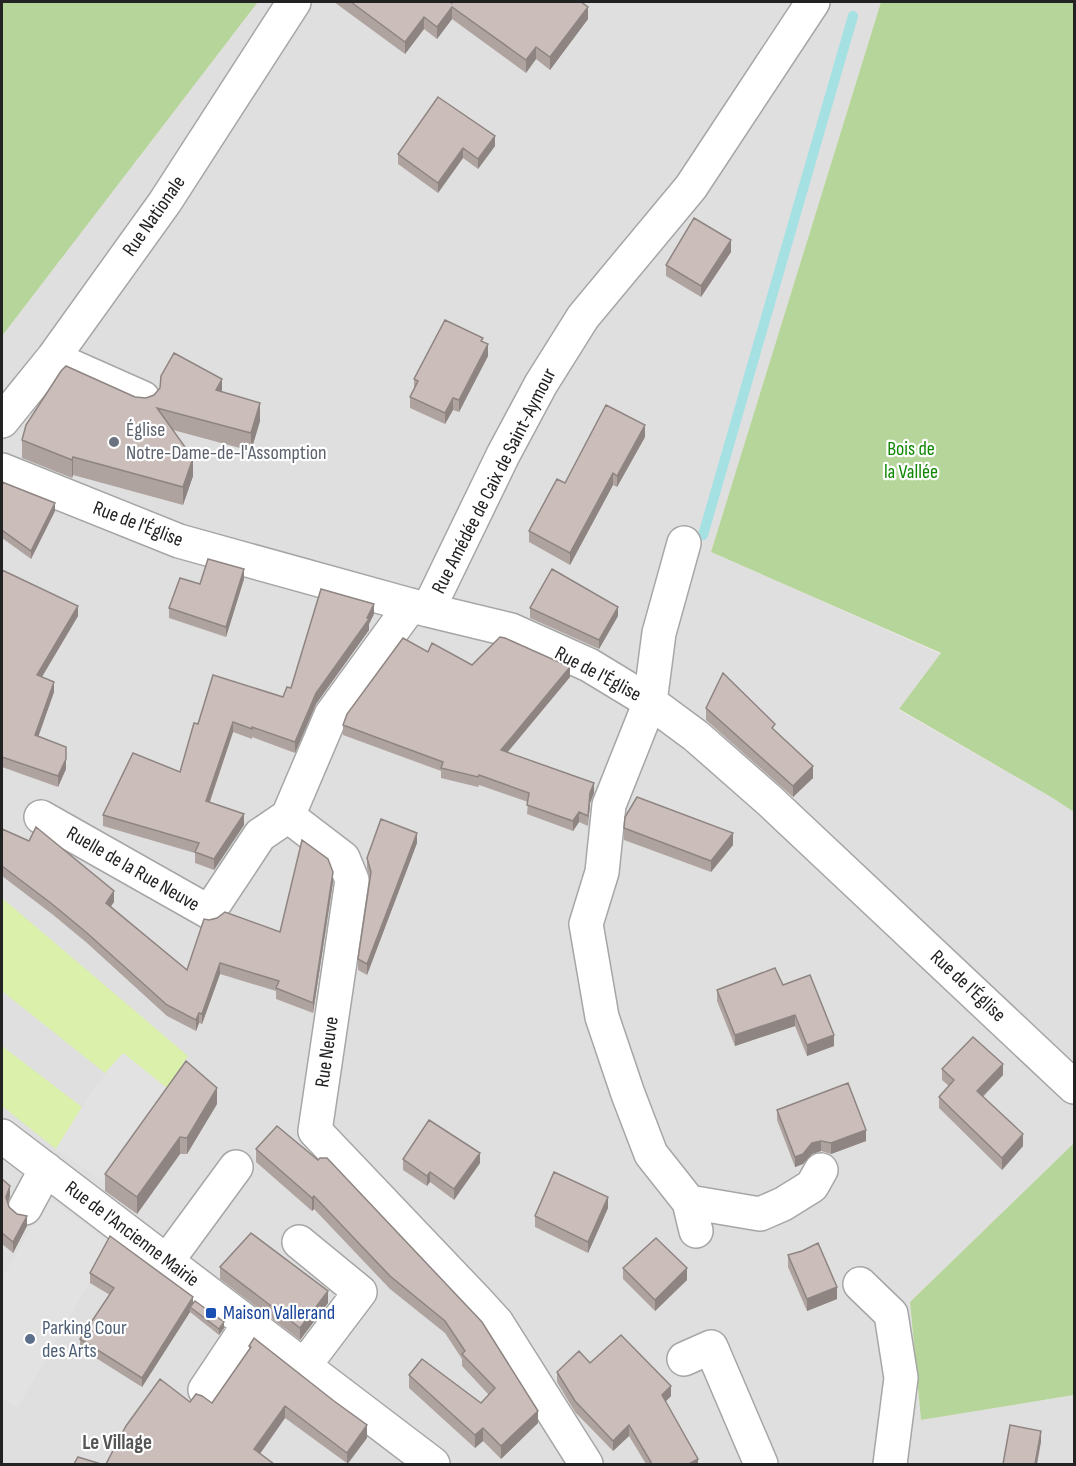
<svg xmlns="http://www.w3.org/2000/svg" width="1076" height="1466" font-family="'Sofia Sans Condensed',sans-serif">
<rect width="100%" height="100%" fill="#f3ede8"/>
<path fill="#e0dfdf" d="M258 2H881L711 552 941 654 899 710 1051 797 1074 812V1143L910 1302 921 1420 1074 1395V1464H2V336Z"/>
<path fill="#daf0ab" d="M2 898 188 1056 167 1088 123 1053 105 1073 2 991Z
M2 1046 82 1107 56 1149 2 1106Z"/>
<path fill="#b6d59a" d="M2 2H258L2 336Z
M881 2H1074V812L1051 797 899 709 941 653 711 552Z
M1074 1143V1395L921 1420 910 1302Z"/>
<path fill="#e2e2e2" d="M123 1053 167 1088 102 1181 56 1149 94 1088Z
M48 1196 111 1244 18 1408 2 1398V1279Z"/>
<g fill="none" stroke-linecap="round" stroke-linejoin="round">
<path stroke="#a5e1e3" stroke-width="10" d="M703 535 853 16"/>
<g stroke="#a6a6a6" stroke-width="36">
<path id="minor" d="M53 358 143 398
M2 421 53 358 165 202 294 2
M2 470 179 541 428 610 511 630 589 665 650 702 696 736 770 801 1074 1087
M684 543 659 633 650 702 609 805 602 872 586 924 602 1017 628 1094 651 1154 689 1202 696 1231
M428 610 503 455 541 384 583 317 691 187 813 2
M288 816 343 858 352 880 315 1131 476 1300 497 1323 586 1464
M288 816 331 715 411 605
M41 817 209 912 260 835 288 816
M2 1136 433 1464
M689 1202 760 1214 783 1204 812 1186 821 1170
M25 1208 46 1169
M299 1242 360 1292 304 1366
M167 1261 236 1167
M860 1284 891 1314 901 1378 890 1464
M684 1359 711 1347 761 1464
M205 1390 249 1324"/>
</g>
<use href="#minor" stroke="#fff" stroke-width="33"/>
</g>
<path fill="#afa3a0" d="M334 2H450L452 3 588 19 550 70 536 59 526 73 452 19 437 39 424 29 405 54Z
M495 146 478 169 463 158 438 193 398 164V154Z
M731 252 701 297 666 276V265Z
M483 342 488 356 459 412 453 410 445 424 410 408V397L414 389V379Z
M222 392 260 421 251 451 173 430 193 476 183 505 73 475 72 478 22 458V440L135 397 146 398Z
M645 437 617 487 613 485 570 565 529 542V531L565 483Z
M2 482 55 511 31 559 2 538Z
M2 570 78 616 42 677 54 692 38 737 66 769 58 787 2 767Z
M244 579 226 637 169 618V608L200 584Z
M530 608 618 616 599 649 530 618Z
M374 614 369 624V630L316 704 295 753 252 737V739L233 732 210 802 244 825 214 870 195 863V853L103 826V815L180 772 198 724 283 697 291 688Z
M428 652 472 665 570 677 507 753 594 793 590 803 588 826 579 822 573 831 527 814 528 802 479 785 478 787 441 778V771L343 735V725Z
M706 708 775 731 813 778 793 797 706 720Z
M624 828 733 845 711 872 624 840Z
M2 829 114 902 111 906 187 970 280 932 333 882 313 1013 276 999V991L220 974 202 1024 199 1023 196 1031 167 1016 87 943 52 914 2 876Z
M417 843 367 975 358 970V959L370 879 367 868V858Z
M783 985 834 1046 807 1056 795 1026 735 1046 717 1001V990Z
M942 1069 1003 1075 983 1097 1023 1146 1002 1170 939 1108V1097L949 1086 942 1080Z
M217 1104 187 1154H180L137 1214 105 1191V1174Z
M777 1110 866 1141 831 1154 821 1151 812 1154 803 1164 795 1167 777 1120Z
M277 1126 538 1423 501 1459 483 1441 475 1448 409 1388V1375L481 1403 489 1395 462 1366V1359L445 1333 390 1289 314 1209 312 1211 256 1162V1149Z
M403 1159 480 1163 454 1200 430 1182 427 1186 403 1170Z
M2 1179 10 1196 8 1203 9 1207 27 1226 13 1253 2 1244Z
M608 1208 588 1253 535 1227V1216Z
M788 1255 837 1299 807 1311 788 1267Z
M220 1267 328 1303 300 1340 220 1279Z
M623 1268 687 1280 655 1311 623 1279Z
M90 1273 193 1303 224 1328 219 1335 190 1312 142 1387 80 1348V1339L110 1295 90 1283Z
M249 1346 367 1438 348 1464 285 1418 260 1454 190 1402 212 1403 249 1351Z
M590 1363 671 1396 665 1402 698 1464H646L629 1436 613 1451 575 1412 557 1382V1372Z"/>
<path fill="#8e8582" d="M452 7V19L437 39V27Z
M588 7V19L550 70V57Z
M424 17V29L405 54V42Z
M536 47V59L526 73V60Z
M495 136V146L478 169V159Z
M463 148V158L438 193V183Z
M731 240V252L701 297V286Z
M488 344V356L459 412V400Z
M222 379V397L216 390Z
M453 398V410L445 424V413Z
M260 403V421L251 451V433Z
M645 425V437L617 487V476Z
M73 457V475L72 478V460Z
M193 458V476L183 505V487Z
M613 473V485L570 565V553Z
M55 503V511L31 559V551Z
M244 569V579L226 637V627Z
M374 604V614L369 624V630L316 704 295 753V742L316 693 367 618Z
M78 606V616L37 685V675Z
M618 607V616L599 649V640Z
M570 667V677L501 760V750Z
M54 682V692L35 746V735Z
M233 722V732L206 812V801Z
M66 759V769L58 787V776Z
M813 766V778L793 797V786Z
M594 783V793L590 803 588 826 590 793Z
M579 812V822L573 831V821Z
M244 814V825L214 870V859Z
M417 833V843L367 975V964Z
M733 833V845L711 872V861Z
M333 872V882L313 1013V1003Z
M114 891V902L106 913V903Z
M220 963V974L202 1024V1014Z
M199 1013V1023L196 1031V1020Z
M795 1015V1026L735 1046V1035Z
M834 1035V1046L807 1056V1045Z
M1003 1064V1075L977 1102V1091Z
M217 1088V1104L187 1154V1138Z
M866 1130V1141L831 1154V1143Z
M1023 1134V1146L1002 1170V1158Z
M180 1137V1154L137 1214V1197Z
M821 1141V1151L812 1154 803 1164 795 1167V1157L812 1143Z
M480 1153V1163L454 1200V1189Z
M430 1172V1182L427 1186V1176Z
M10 1186V1196L6 1208V1197Z
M314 1196V1209L312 1211V1198Z
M608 1197V1208L588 1253V1242Z
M27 1216V1226L13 1253V1242Z
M687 1268V1280L655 1311V1300Z
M837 1287V1299L807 1311V1299Z
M328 1291V1303L300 1340V1328Z
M193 1297V1306L190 1307V1312L142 1387V1378Z
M224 1322V1328L219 1335V1329Z
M671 1386V1396L662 1405V1395Z
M285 1406V1418L254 1462V1449Z
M538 1411V1423L501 1459V1446Z
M367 1425V1438L347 1464V1453Z
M629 1425V1436L613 1451V1441Z
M483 1428V1441L475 1448V1435Z
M1041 1431V1442L1037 1464H1035Z
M698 1459V1464H689Z"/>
<path fill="#cbbeba" stroke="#8e8582" stroke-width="1.5" d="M351 2H450L452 3 453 2H581L588 7 550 57 536 47 526 60 452 7 437 27 424 17 405 42Z
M438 97 495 136 478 159 463 148 438 183 398 154Z
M694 218 731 240 701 286 666 265Z
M445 320 483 338 481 341 488 344 459 400 453 398 445 413 410 397 418 381 414 379Z
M174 353 222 379 216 390 260 403 251 433 157 408 193 458 183 487 73 457 72 460 22 440 26 425 61 371 66 366 135 397 146 398 154 395 160 388 161 376Z
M606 405 645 425 617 476 613 473 570 553 529 531 557 479 565 483Z
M2 482 55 503 31 551 2 530Z
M208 559 244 569 226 627 169 608 180 578 200 584Z
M552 569 618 607 599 640 530 608Z
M2 570 78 606 37 675 54 682 35 735 66 747V759L58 776 2 757Z
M321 589 374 604 367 618 369 619 316 693 295 742 252 727V729L233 722 206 801 244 814 214 859 195 852 199 843 103 815 133 753 180 772 194 723 198 724 213 675 283 697 287 687 291 688Z
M500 637 505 638 570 667 501 750 594 783 590 793 588 816 579 812 573 821 527 805 529 793 479 775 478 777 441 768 443 762 343 725 347 714 403 638 428 652 432 643 472 665Z
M723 673 775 724 772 728 813 766 793 786 706 708Z
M637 797 733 833 711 861 624 828 625 817Z
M381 819 417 833 367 964 358 959 371 872 367 858Z
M36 827 114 891 106 903 187 970 204 919 209 920 217 918 225 912 280 932 302 840 328 859 333 872 313 1003 276 988 279 981 220 963 202 1014 199 1013 196 1020 167 1005 87 933 52 904 2 866V829L29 841Z
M775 968 783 985 810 975 834 1035 807 1045 795 1015 735 1035 717 990Z
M973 1037 1003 1064 977 1091 1023 1134 1002 1158 939 1097 954 1080 942 1069Z
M186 1061 217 1088 187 1138 180 1137 137 1197 105 1174Z
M848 1083 866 1130 831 1143 821 1141 812 1143 803 1154 795 1157 777 1110Z
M429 1120 480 1153 454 1189 430 1172 427 1176 403 1159Z
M277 1126 318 1160 320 1158H327L482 1322 538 1411 501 1446 483 1428 475 1435 409 1375 422 1359 481 1403 495 1388 462 1354 465 1351 445 1321 390 1276 314 1196 312 1198 256 1149Z
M554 1172 608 1197 588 1242 535 1216Z
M2 1179 10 1186 6 1197 9 1207 17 1214 27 1216 13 1242 2 1233Z
M251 1233 328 1291 300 1328 220 1267Z
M110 1236 193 1297 142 1378 80 1339 114 1288 90 1273Z
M656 1238 687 1268 655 1300 623 1268Z
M818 1243 837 1287 807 1299 788 1255 802 1251Z
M195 1301 224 1322 219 1329 190 1307Z
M621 1335 671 1386 662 1395 698 1459 689 1464H652L629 1425 613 1441 575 1401 557 1372 579 1351 590 1363Z
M254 1338 334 1401 367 1425 347 1453 285 1406 254 1449 274 1464H106L126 1426 160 1379 190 1402 196 1394 202 1396 212 1403 251 1347 249 1346Z
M1010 1425 1041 1431 1035 1464H1003Z
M78 1457 101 1464H74Z"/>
<circle fill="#6b7280" stroke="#fff" stroke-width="2" cx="114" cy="442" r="6"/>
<rect fill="#1a4fb4" stroke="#fff" stroke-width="2" x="205" y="1307" width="12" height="12" rx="3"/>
<circle fill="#5c6f8a" stroke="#fff" stroke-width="2" cx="30" cy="1339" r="6"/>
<g text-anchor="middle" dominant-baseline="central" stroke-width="4.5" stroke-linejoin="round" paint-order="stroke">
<g font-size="20" fill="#222" stroke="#fff">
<text transform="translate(154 216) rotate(-55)">Rue Nationale</text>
<text transform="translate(494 481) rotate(-63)">Rue Amédée de Caix de Saint-Aymour</text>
<text transform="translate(138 524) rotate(21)">Rue de l'Église</text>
<text transform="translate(598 674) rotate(28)">Rue de l'Église</text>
<text transform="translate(133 869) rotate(30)">Ruelle de la Rue Neuve</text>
<text transform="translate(968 986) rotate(43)">Rue de l'Église</text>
<text transform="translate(327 1052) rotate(-82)">Rue Neuve</text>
<text transform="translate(132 1234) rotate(37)">Rue de l'Ancienne Mairie</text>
</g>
<g font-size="20" fill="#5b616d" stroke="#fff" text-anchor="start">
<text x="126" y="430">Église<tspan x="126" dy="23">Notre-Dame-de-l'Assomption</tspan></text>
</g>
<g font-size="20" fill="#118703" stroke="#fff">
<text x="911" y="449">Bois de<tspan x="911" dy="23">la Vallée</tspan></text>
</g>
<g font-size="20" fill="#164399" stroke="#fff" text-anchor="start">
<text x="223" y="1313">Maison Vallerand</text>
</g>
<g font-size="20" fill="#4e5e75" stroke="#fff" text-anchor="start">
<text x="42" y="1328">Parking Cour<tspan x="42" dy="23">des Arts</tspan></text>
</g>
<g font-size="21" font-weight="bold" fill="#555" stroke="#fff">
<text x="117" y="1442">Le Village</text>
</g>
</g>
<rect width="1076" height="1466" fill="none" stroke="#222222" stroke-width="6"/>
</svg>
